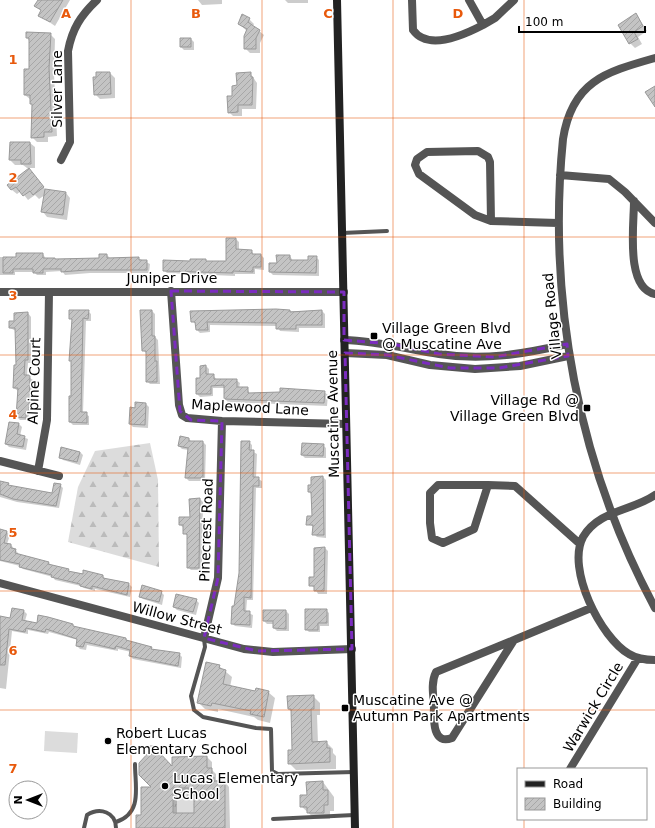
<svg xmlns="http://www.w3.org/2000/svg" width="655" height="828" font-family="'DejaVu Sans',sans-serif">
<defs>
<pattern id="grass-tufts" width="24" height="20" patternUnits="userSpaceOnUse"><rect width="24" height="20" fill="#dcdcdc"/><path d="M3 7l-1-3M5 7V3M7 7l1-3M15 17l-1-3M17 17v-4M19 17l1-3" fill="none" stroke="#bbb"/></pattern>
<pattern id="forest-firs" width="22" height="20" patternUnits="userSpaceOnUse"><rect width="22" height="20" fill="#dcdcdc"/><path d="M5 1l3.5 6h-7zM16 11l3.5 6h-7z" fill="#bbb"/></pattern>
<pattern id="building-hatch" width="6" height="6" patternUnits="userSpaceOnUse"><rect width="6" height="6" fill="#c4c4c4"/><path d="M-1 1l2-2M0 6l6-6M5 7l2-2" fill="none" stroke="#a7a7a7"/></pattern>
</defs>
<rect width="100%" height="100%" fill="#fff"/>
<path fill="url(#grass-tufts)" d="M194 782V813L173 814V788H183Z"/>
<path fill="url(#forest-firs)" d="M150 443 158 480 159 567 68 542 78 487 95 451Z"/>
<path fill="#dcdcdc" d="M45 731 78 733 77 753 44 751Z"/>
<path fill="#0003" fill-rule="evenodd" d="M39 0H70L55 26 39 15 42 11 36 6Z
M198 0H222V4L202 5Z
M285 0H308V3H288Z
M636 14 647 31 638 37 642 44 635 48 630 43Z
M249 19 254 24 253 26 264 35 260 43V53H250L245 48 247 31 239 24Z
M50 34 55 39 54 74 57 136 48 137V142H37L32 137 33 105 31 100 25 95 30 70V42L27 38Z
M191 39 194 42V50H184L181 47Z
M110 73 115 78V98L100 99 95 94Z
M250 73 257 83 256 109H242V116H233L229 112 238 86Z
M11 143H30L35 147V168H27L23 165H15L10 160Z
M29 170 46 190 66 193 70 198 67 220 47 217 43 212 45 195 39 199 35 195 28 200 21 191 17 194 12 190 9 185Z
M236 239 239 242V250H251L254 255H261L264 258V270L255 269V274H235V276L167 273 164 270 205 260 207 262H227Z
M43 254 46 259 56 260 100 259 107 255 110 258H138L150 264 149 273H90L65 275 62 271 46 272V275H37L34 272H15V275H0V257L17 258Z
M290 256 293 261H309L316 257 319 260V276L273 275 270 272Z
M88 311 91 314V321H86L83 413 89 416V425H73L70 422 72 397V362L70 360 73 321 70 318Z
M152 311 155 314V337L158 340 160 384H150L147 381 146 353 143 350Z
M322 311 325 314V328H299V332L280 331 277 326 210 325V332L200 333 197 330 196 324 192 321 191 312Z
M28 313 31 317V363H28L27 376 33 380 32 414H29L28 420H20L17 417 18 391 14 388 17 366 16 331 10 328 15 322V314Z
M206 366 209 369V375H213L217 380H236L240 383 239 388H247L250 394 324 392 328 395 327 406 228 402 225 399V388H213V396L200 397 197 394Z
M136 403 146 404 149 407 148 428 133 427 130 424Z
M10 423 19 424 22 427 20 436 28 439 26 450 9 447 6 444Z
M189 439 192 442H203L206 445 205 481H189L186 478 189 450 182 449 179 446Z
M249 442 252 445V451L257 454 256 478 262 481V488H256L253 600H247L246 612 253 615 252 628 235 626 232 623 240 573Z
M323 445 326 448V458H305L302 455Z
M80 452 83 455 80 465 63 460 60 457Z
M323 477 326 480V538L317 537 314 534V527L308 524 313 517 312 495 309 492V486H312Z
M0 482 10 486 53 494 60 485 63 488 59 508 17 502 0 497Z
M200 499 203 502 202 570H191L188 567V536L184 533V528L180 525 191 518Z
M0 530 7 532 10 535 7 544 11 545 18 553V555L49 563 52 566 68 570 71 572 103 576 106 580 129 584 132 587 130 597 95 589V591L84 588 81 586 55 580 53 577 23 569 20 566 0 561Z
M325 548 328 551 327 594H318L315 588 310 585 315 578V549Z
M161 592 164 595 162 605 143 599 140 596Z
M196 600 199 603 196 615 177 610 174 607Z
M326 610 329 613V626H320V632H309L306 629Z
M24 611 27 614 25 621 37 624 73 625 75 628 126 639 129 642 151 648 154 650 179 654 182 657 181 668 133 659 130 656 131 652 118 649V651L87 645 86 650 80 649 77 646 78 640 49 632 48 634 28 630V634L12 631 6 689 0 688V619H11Z
M286 611 289 614V631H277L274 628V624H267L264 621Z
M219 666 232 677 230 687 256 693 268 692 275 698 270 723 258 720 254 717 218 709V712L205 709 198 702Z
M313 696 320 703V715H317L318 743 326 742 333 749V753L336 756V769L296 770 289 763 293 750 292 712 288 709Z
M157 747 162 752V757L173 768 207 757 212 762V770L216 774V780L225 782 229 787 230 828H137L153 788ZM195 792V814H177V793Z
M323 782 334 797V811H330V819H315L301 806 308 796Z"/>
<path fill="url(#building-hatch)" stroke="#999" fill-rule="evenodd" d="M38 0H63L50 22 38 16 41 10 34 6Z
M636 13 643 26 634 32 638 39 629 44 618 25Z
M242 14 250 18 248 22 252 25 260 30 256 38V49H244V36L247 29 238 24Z
M26 32 51 33 49 68 52 132H44V137L31 138 32 104H30V95H24V69H29V38H26Z
M180 38H191V47H180Z
M96 72H110L111 94 94 95 93 77H96Z
M251 72V77H253L252 105H238V112L228 113 227 96H232V86L237 85 236 73Z
M655 86V107L645 92Z
M10 142H30L31 164H21V160H9Z
M29 168 44 187 33 195 30 191 23 196 16 187 11 190 7 185Z
M45 189 66 192 63 215 41 212Z
M226 238H236V249L252 250V254H261V267H253V272L233 271V273L163 271V260L190 261V259H206V261H226Z
M16 253H43V258H55V259L99 258V254H107V258L139 257V260H147V270H86L61 272V269H43V273H33V269H13V273H3V257H16Z
M276 255H290V260H308V256H317L316 273 269 272V263H277Z
M276 309 290 310V312L322 310V325H296V329H276V323L207 322 208 330H196L195 322H191L190 311Z
M69 310H89L88 319 83 318 81 412H87V423L69 422V396H71V361H69L72 319H69Z
M140 310H152V336H155V361H157V382H146V351H142Z
M28 312V360H25L24 375H30L29 412 26 411V418L16 417 18 388H13L14 365H16L15 328H9V321H14V313Z
M206 365V374H214V379H237V387H248V393L280 392V388L325 391 324 403 224 399V385L211 386V394H196V378H200V366Z
M135 402 146 403 145 425 129 424 130 407 135 408Z
M9 422 19 423 17 434 25 436 23 447 5 444Z
M180 436 189 438V441H203V478H185L188 448 178 446Z
M241 441H250L249 450H254L253 477H259V486H253L251 598 244 597V611H250V625L231 624 232 606H234L239 573Z
M302 443 324 444 323 456 301 455Z
M61 447 80 452 77 462 59 458Z
M323 476 324 535H312L313 525H306L307 516H312L311 492H308V485H311V477Z
M0 481 9 483 8 485 52 493 54 483 61 484 56 506 13 499 0 494Z
M200 498 199 568H187V534H183V525H179V517H190L189 499Z
M0 529 7 531 4 543 11 544V548L16 549 15 553 49 562 48 564 69 569 68 571 83 574V570L103 575V578L129 583 127 595 92 586V589L80 586V584L51 577 52 575 19 567 20 564 0 560Z
M325 547 324 591H314V586H309V577H314V548Z
M142 585 162 591 159 602 139 597Z
M176 594 197 599 193 612 173 607Z
M12 608 24 610 22 620 37 623 38 615 48 617 73 624V626L126 638V640L152 647 151 649 180 653 178 666 129 656 130 650 116 646 115 649 85 642 83 647 76 646 77 639 46 629 45 632 26 628 25 632 9 629 5 665H0V616L10 618Z
M305 609H327V623H318V630H305Z
M263 610H286V629L273 628V621H263Z
M206 662 220 665 219 668 226 670 223 684 255 691 256 688 269 691 264 717 250 714 251 711 212 703 211 706 197 703Z
M314 695V709H311L312 742 327 741V748H330V762L288 764V750H292L291 709H288L287 696Z
M150 746H158V751L172 766V757L207 756V768H212V777H214V781H225V828H136V815H141V787H151L139 775V763L150 751ZM173 788H194V813H173Z
M323 781V790H328V805H324V813H307V807H300V795H307L306 782Z"/>
<g fill="none" stroke-linecap="round" stroke-linejoin="round">
<path stroke="#555" stroke-width="4" d="M342 233 387 231
M204 639 205 647 191 696 194 710 203 717 256 728 271 729 272 771 278 774 354 772
M273 819 354 815
M116 822C143 813 135 787 135 764
M84 828 87 815C100 807 116 812 116 828"/>
<path stroke="#555" stroke-width="8" d="M412 0 413 30C428 51 464 35 483 25L469 0
M483 25 495 18 514 0
M655 58C606 72 572 81 563 139 547 300 578 465 655 608
M478 151 488 157 490 162 491 221 475 215 419 174 415 165 417 159 427 152Z
M61 160 70 142 68 51C72 29 81 15 97 0
M560 175 609 179 625 192 655 223
M634 201C634 225 625 288 655 294
M491 221 558 223
M171 291 179 405 182 415 187 418 222 421 346 424
M0 292H344
M344 340C377 341 407 349 439 354 483 361 524 354 567 344
M345 353 387 355 430 365 475 369 520 366 568 356
M0 461 59 476
M38 471 47 420 49 292
M438 485H488L474 529 443 543 432 538 430 523V493Z
M488 485 515 486 580 544
M655 495C632 511 599 510 583 537 566 569 601 638 629 654 637 659 646 660 655 660
M0 583 244 649 273 652 352 649
M204 638 218 578 222 421
M514 640 452 738C431 746 434 716 434 704 433 694 431 682 436 672Z
M514 640 591 608
M570 769 638 658"/>
<path stroke="#222" stroke-width="8" d="M337 0 355 828"/>
</g>
<path fill="none" stroke="#7b2cbf" stroke-width="3" stroke-dasharray="8 5" stroke-linejoin="round" d="M171 291 344 292V340L392 344 439 354 494 357 567 344 568 356 499 368H450L387 355 345 353 352 649 257 651 204 638 218 578 222 421 191 420 180 411Z"/>
<path fill="none" stroke="#e8590c" stroke-width="1" stroke-opacity="0.55" d="M131 0V828M262 0V828M393 0V828M524 0V769M0 118H655M0 237H655M0 355H655M0 473H655M0 591H655M0 710H655M524 819V828"/>
<g fill="#000" stroke="#fff" stroke-width="1.5">
<rect x="370" y="332" width="8" height="8" rx="2"/>
<rect x="583" y="404" width="8" height="8" rx="2"/>
<rect x="341" y="704" width="8" height="8" rx="2"/>
<circle cx="108" cy="741" r="4"/>
<circle cx="165" cy="786" r="4"/>
</g>
<g text-anchor="middle" dominant-baseline="central" stroke-width="3" stroke-linejoin="round" paint-order="stroke">
<g font-size="14" fill="#000" stroke="#fff">
<text transform="translate(57 89) rotate(-90)">Silver Lane</text>
<text x="172" y="278">Juniper Drive</text>
<text transform="translate(552 316) rotate(-96)">Village Road</text>
<text transform="translate(34 381) rotate(-88)">Alpine Court</text>
<text transform="translate(250 407) rotate(3)">Maplewood Lane</text>
<text transform="translate(333 414) rotate(-91)">Muscatine Avenue</text>
<text transform="translate(206 530) rotate(-88)">Pinecrest Road</text>
<text transform="translate(177 618) rotate(15)">Willow Street</text>
<text transform="translate(593 707) rotate(-59)">Warwick Circle</text>
</g>
<g font-size="14" fill="#000" stroke="#fff" text-anchor="start">
<text x="382" y="328">Village Green Blvd<tspan x="382" dy="16">@ Muscatine Ave</tspan></text>
<text x="579" y="400" text-anchor="end">Village Rd @<tspan x="579" dy="16">Village Green Blvd</tspan></text>
<text x="353" y="700">Muscatine Ave @<tspan x="353" dy="16">Autumn Park Apartments</tspan></text>
<text x="116" y="733">Robert Lucas<tspan x="116" dy="16">Elementary School</tspan></text>
<text x="173" y="778">Lucas Elementary<tspan x="173" dy="16">School</tspan></text>
</g>
</g>
<g font-size="13" text-anchor="middle" font-weight="bold" fill="#e8590c" stroke="#fff" stroke-width="3" stroke-linejoin="round" paint-order="stroke">
<text x="66" y="18">A</text>
<text x="196" y="18">B</text>
<text x="328" y="18">C</text>
<text x="458" y="18">D</text>
<text x="13" y="64">1</text>
<text x="13" y="182">2</text>
<text x="13" y="300">3</text>
<text x="13" y="419">4</text>
<text x="13" y="537">5</text>
<text x="13" y="655">6</text>
<text x="13" y="773">7</text>
</g>
<rect x="517" y="768" width="130" height="52" fill="#ffffff" stroke="#999999"/>
<rect x="525" y="781" width="20" height="6" fill="#222222" stroke="#999999"/>
<text x="553" y="788" font-size="12" fill="#000000">Road</text>
<rect x="525" y="798" width="20" height="12" fill="url(#building-hatch)" stroke="#999999"/>
<text x="553" y="808" font-size="12" fill="#000000">Building</text>
<g transform="translate(28 800) rotate(270)"><circle r="19" fill="#ffffff" stroke="#999999"/>
<path d="M0-3L7 15L0 10L-7 15Z" fill="#000000"/>
<text y="-6" font-size="11" font-weight="bold" text-anchor="middle" fill="#000000">N</text>
</g>
<path d="M519 26v6h126v-6" fill="none" stroke="#000000" stroke-width="2"/>
<text x="525" y="26" font-size="12" fill="#000000" stroke="#ffffff" stroke-width="3" paint-order="stroke">100 m</text>
</svg>
